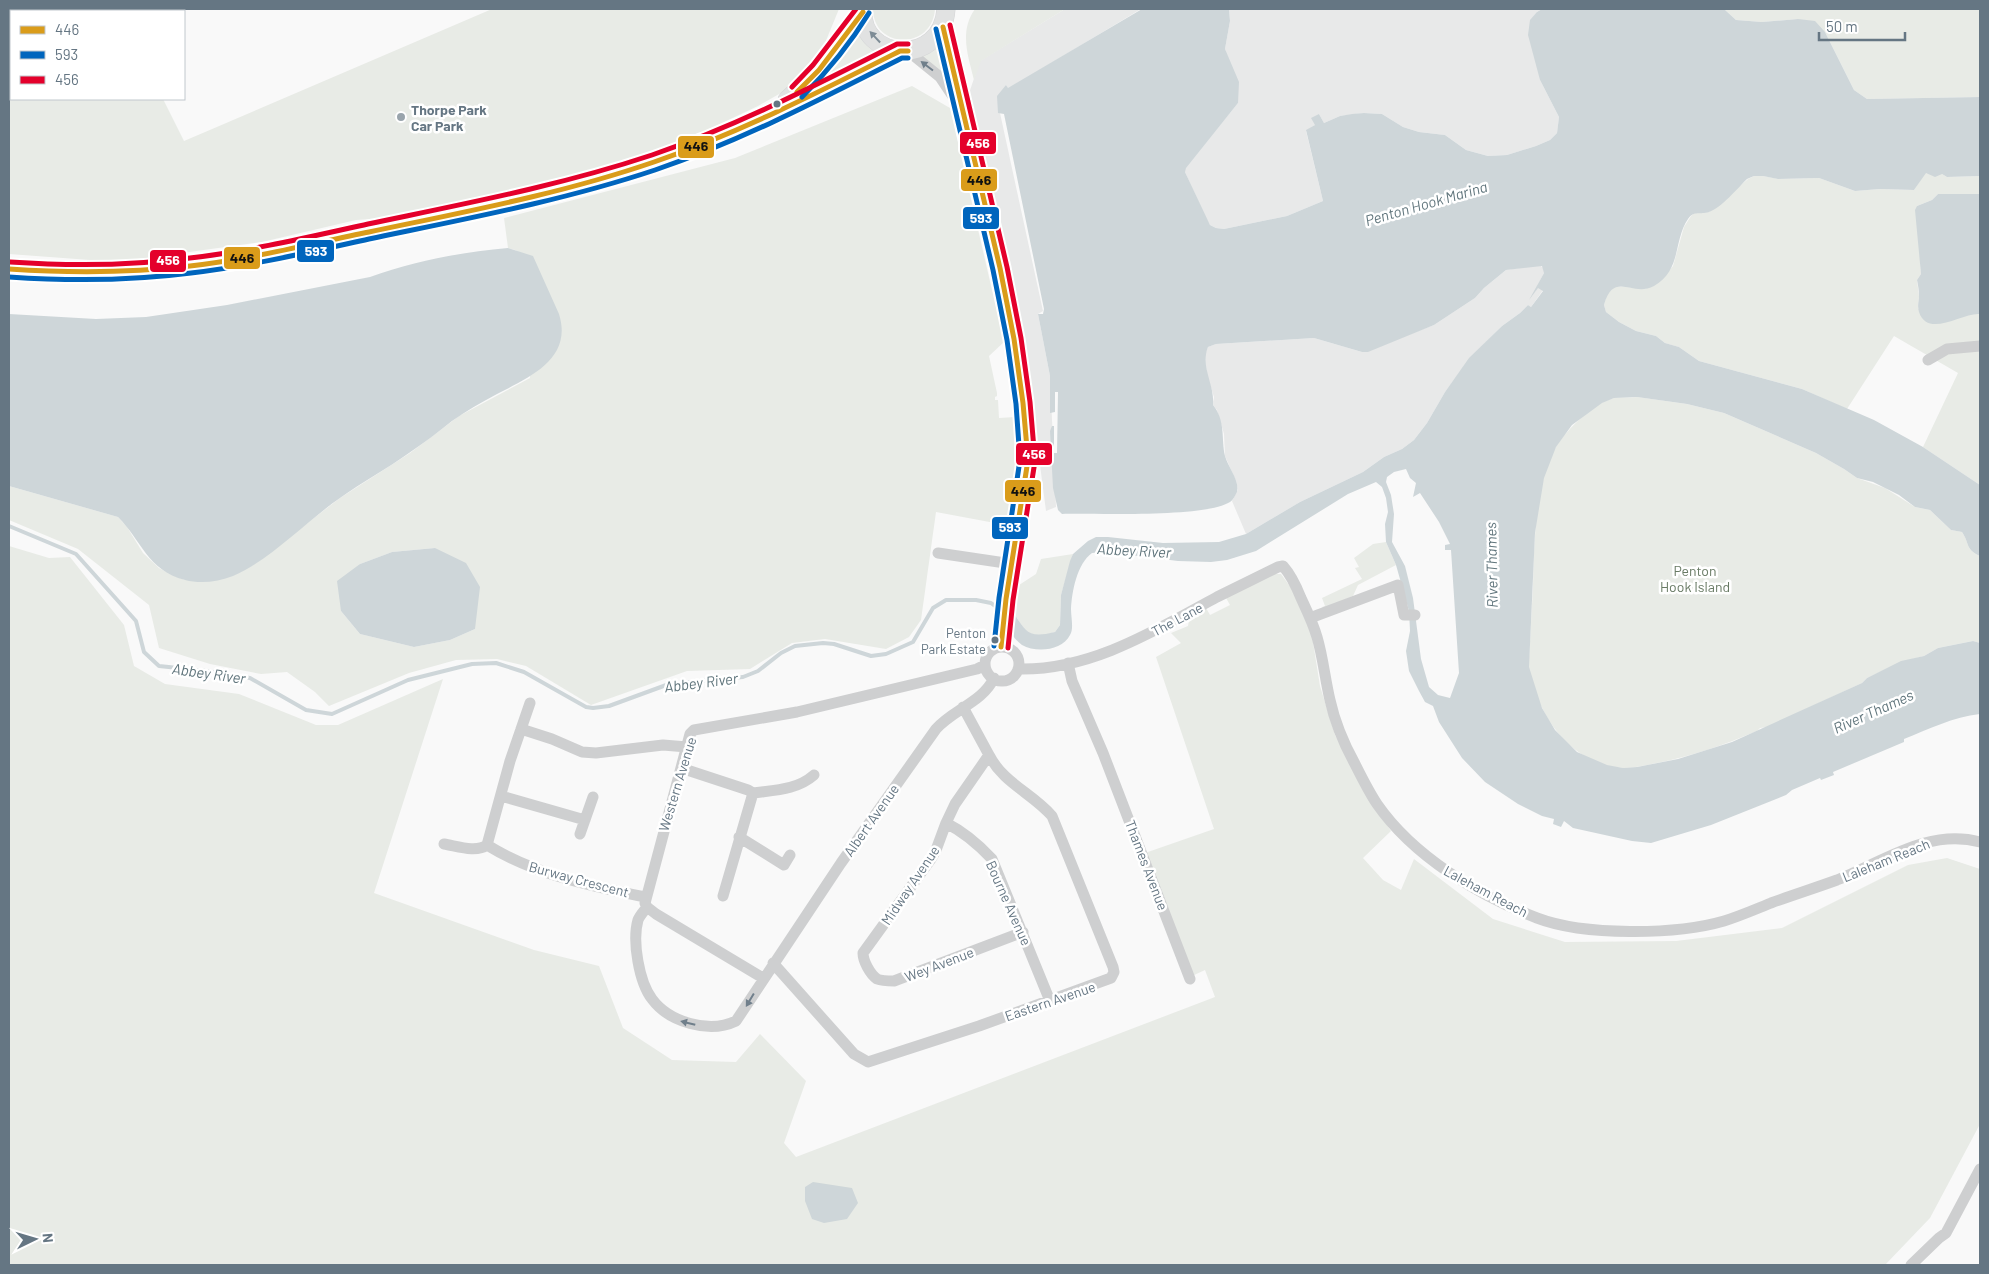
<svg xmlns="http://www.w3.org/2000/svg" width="1989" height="1274" font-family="Barlow,sans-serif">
<rect width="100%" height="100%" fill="#f9f9f9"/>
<path fill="#e8e9e9" d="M1065 9H1141L1008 89 1006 85 998 113H1000L1043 311 1038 314 1050 376 1056 507 1046 511 1028 373 1009 274 967 99 980 61Z
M1229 9H1542L1537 12 1540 80 1559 117 1557 133 1550 140 1536 146 1507 155 1488 156 1466 150 1445 135 1419 132 1403 127 1382 114 1364 113 1340 116 1324 123 1319 114 1315 125 1306 131 1323 201 1287 216 1224 229 1216 228 1210 225 1205 216 1185 172V168L1238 103 1225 49 1230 21Z
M1539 265 1544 268V273L1537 286 1543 290 1531 307 1528 305 1520 313 1502 326 1470 358 1445 392 1427 423 1414 440 1402 449 1384 457 1363 472 1300 502 1246 534 1232 501 1238 490 1236 481 1225 456 1224 434 1217 410 1213 405 1214 397 1207 375 1205 355 1208 347 1216 344 1314 338 1362 352 1434 325 1475 298 1484 288 1506 270Z"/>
<path fill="#e8ebe6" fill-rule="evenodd" d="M9 9H123L125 11H11V99H163L184 141 492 9H839L825 43 811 65 795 85 758 106 688 139 594 170 489 196 388 218 356 220 262 242 117 262 9 254Z
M873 9H935C932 51 873 49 873 9Z
M975 9H1065L981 61 974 80C968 56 959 31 975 9Z
M1724 9H1980V97L1867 99 1854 90 1825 32 1798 19 1762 22 1736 20Z
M860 25 886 52 805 93Z
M940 42 945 75 918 54Z
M912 86 950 108 1004 342 989 356 997 393V396L995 397V400H998L999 418 1015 417 1019 460 1018 485 1011 526 936 512 921 620 909 637 886 649 825 639 792 643 750 669 687 671 591 705 526 666 497 659 456 660 409 673 329 706 315 692 287 672 261 674 210 664 159 648 149 605 78 549 9 520V486L118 517 127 527 143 553 159 568 172 575 185 580 232 576 253 565 340 498 410 453 459 416 530 378 522 254 515 250 508 248 504 218 735 158ZM435 548 475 629 450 640 414 647 360 634 341 611 360 564 392 552Z
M1925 173 1942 174 1947 177 1980 176V194H1938L1932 200 1917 206 1921 274 1917 280 1919 296 1918 309 1980 314V485L1923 447 1958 373 1894 336 1847 409 1802 389 1699 361 1679 347 1665 343 1656 336 1636 331 1619 322 1606 312 1604 305 1606 297 1610 290 1616 286 1645 289 1660 281 1673 266 1684 227 1691 216 1694 213 1709 212 1748 179 1754 176H1763L1779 179 1819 178 1855 191 1880 189 1914 190Z
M1637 397 1687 404 1724 413 1816 453 1844 469 1857 478 1885 488 1915 507 1930 510 1951 530 1962 532C1970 544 1965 549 1980 556V643L1973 641 1938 648 1924 656 1901 662 1867 678 1862 683 1767 727 1760 728 1757 731C1724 745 1692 756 1657 763 1646 765 1634 768 1623 768 1571 765 1538 716 1529 669 1528 660 1530 651 1530 642 1531 623 1532 604 1533 586 1534 544 1535 481 1557 445 1569 428 1593 403 1614 398 1621 397 1630 398 1637 397Z
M1386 542 1396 565 1358 585 1353 596 1323 609 1322 607 1325 606 1322 598 1362 579 1355 568 1359 567 1354 558 1373 544Z
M9 546 49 558 70 557 124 625 134 666 165 684 239 694 316 725H338L443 679 374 893 534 950 599 966 623 1028 672 1060 736 1062 760 1034 806 1081 784 1143 796 1157 1215 997 1205 970 1192 976 1145 853 1214 829 1156 657 1181 643 1171 633 1188 626 1189 620 1206 608 1210 615 1230 605 1225 596 1270 574H1281L1294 592 1312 636 1320 686 1335 735 1367 797 1391 831 1363 858 1383 880 1401 890 1414 859 1493 919 1565 942 1676 941 1782 928 1908 865 1947 858 1980 869V1124L1930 1218 1885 1265H9Z
M1073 554 1061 595 1060 625 1055 632 1041 636 1033 635 1024 629 1015 615 1016 587 1036 574 1041 559Z"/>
<path fill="#ced6d9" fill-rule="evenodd" d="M1142 9H1229L1230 21 1225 49 1239 82 1238 103 1186 168 1185 172 1210 225 1216 228 1224 229 1287 216 1323 201 1306 130 1315 125 1311 118 1319 114 1324 123 1340 116 1352 114 1364 113 1382 114 1403 127 1419 132 1445 135 1466 150 1488 156 1507 155 1536 146 1550 140 1557 133 1559 117 1540 80 1528 35 1530 20 1537 12 1542 9H1724L1736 20 1762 22 1798 19 1815 21 1825 32 1854 90 1867 99 1980 97V176L1947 177 1942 174 1935 177 1926 173 1914 190 1880 189 1855 191 1819 178 1778 179 1763 176H1754L1747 179C1738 188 1721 208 1709 212 1700 215 1694 210 1688 219 1673 241 1682 270 1654 286 1632 298 1614 270 1604 305L1606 312 1619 322 1636 331 1656 336 1665 343 1679 347 1699 361 1802 389 1874 420 1923 447 1980 485V556C1965 549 1970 544 1962 532L1951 530 1930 510 1915 507 1899 495 1873 482 1857 478 1844 469 1816 453 1724 413 1687 404 1637 397 1614 398 1602 403 1572 425 1556 447 1544 478 1535 533 1529 667 1542 708 1555 730 1577 752 1607 765 1623 768 1637 767 1678 759 1732 742 1862 683 1867 678 1901 661 1924 656 1938 648 1973 641 1980 643V714C1953 717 1929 729 1904 739V742L1833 772 1834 775 1821 780 1820 778 1792 790 1786 795 1711 825 1651 843 1632 841 1573 828 1564 821 1561 827 1553 824 1554 819 1542 816 1518 804 1485 782 1462 758 1439 722 1433 706 1425 702 1419 691 1409 671 1406 651 1410 631 1409 611 1396 565 1386 542 1385 524 1388 512 1386 498 1382 487 1376 482 1348 494 1256 551 1227 560 1211 562 1178 561 1106 552 1092 553C1077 564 1072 591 1071 609 1071 617 1074 629 1070 635 1062 651 1036 653 1022 645 1015 640 1012 634 1007 628L1009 608C1027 628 1023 640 1055 632L1060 625 1061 595 1070 561 1073 554 1088 541 1096 537H1108L1163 543 1219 542 1246 534 1300 502 1363 472 1384 457 1402 449 1414 440 1427 423 1445 392 1469 358 1502 326 1520 313 1528 305 1531 307 1543 291 1538 288 1529 300 1544 273 1542 266 1506 270 1484 288 1475 298 1434 325 1368 352H1362L1314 338 1216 344 1208 347C1200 367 1215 385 1213 405 1226 421 1221 439 1225 456 1228 467 1240 481 1237 492 1235 496 1233 500 1230 502 1204 518 1097 513 1062 514L1058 510 1053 488 1050 431 1052 426H1054V453H1057L1058 392H1055V412L1050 413V376L1038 314H1043L1044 309 1004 114 998 113 997 96 1006 85 1008 88ZM1406 469 1410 478 1416 483 1413 497 1420 493 1439 522 1450 544 1445 545V550H1451L1459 673 1450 698 1438 695 1429 687 1421 659 1413 598 1405 566 1392 542 1394 514 1391 495 1386 482 1387 477 1394 472Z
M1938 194H1980V314C1963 312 1928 339 1919 312 1917 306 1919 301 1919 296 1919 290 1918 285 1917 280L1921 274 1915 210 1917 206 1932 200Z
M508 248 533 256 559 314C573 359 530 377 497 394 482 402 466 411 452 421 438 432 424 443 409 453 387 469 362 482 340 498 304 523 273 558 233 576 218 582 200 584 185 580 147 570 142 541 118 517L9 486V314L96 319 146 317 227 305 370 277C414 261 462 252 508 248Z
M435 548 466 563 480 587 475 629 450 640 414 647 360 634 341 611 337 581 360 564 392 552Z
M813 1182 852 1188 858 1203 847 1219 824 1223 812 1219 805 1201V1187Z"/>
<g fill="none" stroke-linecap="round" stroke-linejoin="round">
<path stroke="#ced6d9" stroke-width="4" d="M9 526 76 554 136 621 144 652 159 666 207 671 250 678 306 710 332 714 408 680 472 664 496 663 524 672 586 707 593 708 609 706 669 684 743 677 758 671 781 653 795 646 823 643 834 644 871 656 886 654 913 642 933 608 946 600H976L991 603 1003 612"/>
<g stroke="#d5d6d7" stroke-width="19">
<path id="primary" d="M863 9C859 61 942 68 946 9
M787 100 819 70 863 12
M9 269C69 274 130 273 190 266 247 259 303 246 359 234 471 210 586 189 693 148 764 121 832 85 900 51"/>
</g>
<path stroke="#cecfd0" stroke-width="11" d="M943 27 1000 268 1014 339 1023 403 1028 460 1024 492 1006 599 1001 647
M908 51 940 77 958 104
M1928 360 1947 349 1980 346
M938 553 1012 564
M1310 618 1398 585 1404 615H1415
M985 664a17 17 0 1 1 34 0a17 17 0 1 1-34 0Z
M1068 663 1072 681 1103 753 1190 979
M1018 669C1090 671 1156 630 1217 597 1237 587 1258 577 1278 567L1283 566C1291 575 1297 588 1301 598 1307 611 1313 623 1317 637 1323 657 1325 679 1330 700 1335 723 1344 744 1355 764 1362 778 1369 792 1377 804 1413 856 1479 896 1537 918 1584 936 1676 935 1724 921 1740 916 1756 909 1771 903 1793 895 1815 888 1837 880 1883 862 1928 828 1980 842
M963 707 989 755 955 804 946 823 936 850 931 859 863 953C863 961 870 974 877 979 882 981 889 981 894 981L1023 932
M521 729 552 739 582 752 596 753 663 745 687 747
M681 768 748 790 753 793 723 896
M753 793C775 790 797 790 814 775
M501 796 585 820
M946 823C964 832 978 844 992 859L1050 1001
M580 834 593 797
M739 837 784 865 790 855
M444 844C457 846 476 853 487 845L510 761 530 703
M487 845C534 874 590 886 645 897
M647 907C644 911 640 915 638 920 632 941 639 982 652 999 669 1022 709 1034 736 1021L841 863 936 729C952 710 983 702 994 678
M773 963 854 1054 868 1062 979 1026 1111 978 1114 972 1113 967 1052 816C1032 793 1003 783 989 755
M763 978 656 914 647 907 645 903 690 734 694 730 797 712 977 669 985 665
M1911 1265 1939 1238 1946 1233 1980 1169"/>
<use href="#primary" stroke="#e1e2e2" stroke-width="18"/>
<g stroke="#fff" stroke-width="9">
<path id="bus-1" d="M943 27 1000 268 1014 339 1023 403 1028 460 1006 599 1001 647
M797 92 819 70 863 12
M9 269C69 273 130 273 190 266 251 259 310 244 369 232 464 212 561 194 654 162 739 133 819 92 900 51H908"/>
</g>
<g stroke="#fff" stroke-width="9">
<path id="bus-2" d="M936 29 993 270 1007 340 1016 404 1020 460 999 598 994 646
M802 97C828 71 850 44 869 13
M9 277C69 281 130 281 191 273 251 266 310 252 369 239 465 219 562 201 655 170 741 141 821 99 902 58H908"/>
</g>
<g stroke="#fff" stroke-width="9">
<path id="bus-3" d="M950 25 1007 267 1021 338 1030 402 1035 461 1013 600 1008 648
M792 87 813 65 856 9
M10 262C70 266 130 266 190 258 250 251 309 237 368 224 463 204 559 186 652 155 737 126 816 85 897 44H908"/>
</g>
<use href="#bus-1" stroke="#da9c1a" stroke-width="5"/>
<use href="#bus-2" stroke="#0065bd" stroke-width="5"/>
<use href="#bus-3" stroke="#e4002b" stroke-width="5"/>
</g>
<defs><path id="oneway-solid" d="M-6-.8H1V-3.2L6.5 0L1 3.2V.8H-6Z" transform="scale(1.25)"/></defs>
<use fill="#7e8c96" href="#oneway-solid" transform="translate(875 37) rotate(-133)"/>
<g fill="#707f8b">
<use href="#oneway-solid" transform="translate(927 66) rotate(-143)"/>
<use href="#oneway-solid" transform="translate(750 1000) rotate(121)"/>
<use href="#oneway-solid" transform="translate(688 1023) rotate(-166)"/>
</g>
<g fill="#657683" stroke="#fff" stroke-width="2">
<circle cx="777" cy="104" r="4.5"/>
<circle cx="995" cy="640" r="4.5"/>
</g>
<circle fill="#99a4ac" stroke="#fff" stroke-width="2" cx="401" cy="117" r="5"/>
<g text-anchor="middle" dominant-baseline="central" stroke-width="5" stroke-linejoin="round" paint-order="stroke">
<g font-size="13" fill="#657683" stroke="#fff" text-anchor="end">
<text x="986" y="633">Penton<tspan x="986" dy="16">Park Estate</tspan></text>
</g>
<g font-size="14" font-weight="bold" fill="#657683" stroke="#fff" text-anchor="start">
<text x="411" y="109">Thorpe Park<tspan x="411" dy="16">Car Park</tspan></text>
</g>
<g font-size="14" fill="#687a64" stroke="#fff">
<text x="1695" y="570">Penton<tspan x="1695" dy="16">Hook Island</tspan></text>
</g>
<g font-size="14" fill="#657683" stroke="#fff">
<text transform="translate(1177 619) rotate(-28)">The Lane</text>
<text transform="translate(677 784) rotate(-73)">Western Avenue</text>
<text transform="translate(871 820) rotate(-55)">Albert Avenue</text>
<text transform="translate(1886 860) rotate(-22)">Laleham Reach</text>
<text transform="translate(1147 865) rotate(69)">Thames Avenue</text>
<text transform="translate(579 879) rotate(15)">Burway Crescent</text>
<text transform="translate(910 885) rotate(-56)">Midway Avenue</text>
<text transform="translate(1486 891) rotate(28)">Laleham Reach</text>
<text transform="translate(1009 903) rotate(66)">Bourne Avenue</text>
<text transform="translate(939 964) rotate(-21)">Wey Avenue</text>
<text transform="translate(1050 1001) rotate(-19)">Eastern Avenue</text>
</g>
<g font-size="15" font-style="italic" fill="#60757c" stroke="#fff">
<text transform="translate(1426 203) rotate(-16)">Penton Hook Marina</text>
<text transform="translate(1134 550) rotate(3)">Abbey River</text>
<text transform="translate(1491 565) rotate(-91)">River Thames</text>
<text transform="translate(209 673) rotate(8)">Abbey River</text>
<text transform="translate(701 682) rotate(-7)">Abbey River</text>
<text transform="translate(1873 711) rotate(-24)">River Thames</text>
</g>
</g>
<g stroke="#fff" stroke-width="2">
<rect x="959" y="131" width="38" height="24" rx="5" fill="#e4002b"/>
<rect x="677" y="135" width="38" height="24" rx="5" fill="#da9c1a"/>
<rect x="960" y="168" width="38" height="24" rx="5" fill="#da9c1a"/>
<rect x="962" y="206" width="38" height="24" rx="5" fill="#0065bd"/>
<rect x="296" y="239" width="39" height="24" rx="5" fill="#0065bd"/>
<rect x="223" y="246" width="38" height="24" rx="5" fill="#da9c1a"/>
<rect x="149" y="249" width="38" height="24" rx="5" fill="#e4002b"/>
<rect x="1015" y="442" width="38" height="24" rx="5" fill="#e4002b"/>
<rect x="1004" y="479" width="38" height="24" rx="5" fill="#da9c1a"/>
<rect x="991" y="516" width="38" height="24" rx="5" fill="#0065bd"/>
</g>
<g font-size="14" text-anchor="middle" font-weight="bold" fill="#fff">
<text x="978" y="148">456</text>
<text x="981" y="223">593</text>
<text x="316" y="256">593</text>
<text x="168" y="265">456</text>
<text x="1034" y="459">456</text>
<text x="1010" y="532">593</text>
</g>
<g font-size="14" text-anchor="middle" font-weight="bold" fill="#111">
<text x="696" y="151">446</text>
<text x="979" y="185">446</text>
<text x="242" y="263">446</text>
<text x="1023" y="496">446</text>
</g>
<rect width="1989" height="1274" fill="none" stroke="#657683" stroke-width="20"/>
<rect x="10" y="10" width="175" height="90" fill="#ffffff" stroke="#c1c8cd"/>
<rect x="20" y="26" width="25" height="8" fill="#da9c1a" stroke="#c1c8cd"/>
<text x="55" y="35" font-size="15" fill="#657683">446</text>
<rect x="20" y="51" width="25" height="8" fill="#0065bd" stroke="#c1c8cd"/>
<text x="55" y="60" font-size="15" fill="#657683">593</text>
<rect x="20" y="76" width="25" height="8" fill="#e4002b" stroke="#c1c8cd"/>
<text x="55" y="85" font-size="15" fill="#657683">456</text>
<g transform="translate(35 1239) rotate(85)" stroke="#ffffff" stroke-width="4" paint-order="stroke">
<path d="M0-4L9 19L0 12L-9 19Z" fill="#657683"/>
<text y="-8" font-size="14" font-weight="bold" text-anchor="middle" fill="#657683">N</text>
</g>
<path d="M1819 32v8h86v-8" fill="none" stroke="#657683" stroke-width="2.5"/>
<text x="1826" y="32" font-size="15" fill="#657683" stroke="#ffffff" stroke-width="4" paint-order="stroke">50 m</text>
</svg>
